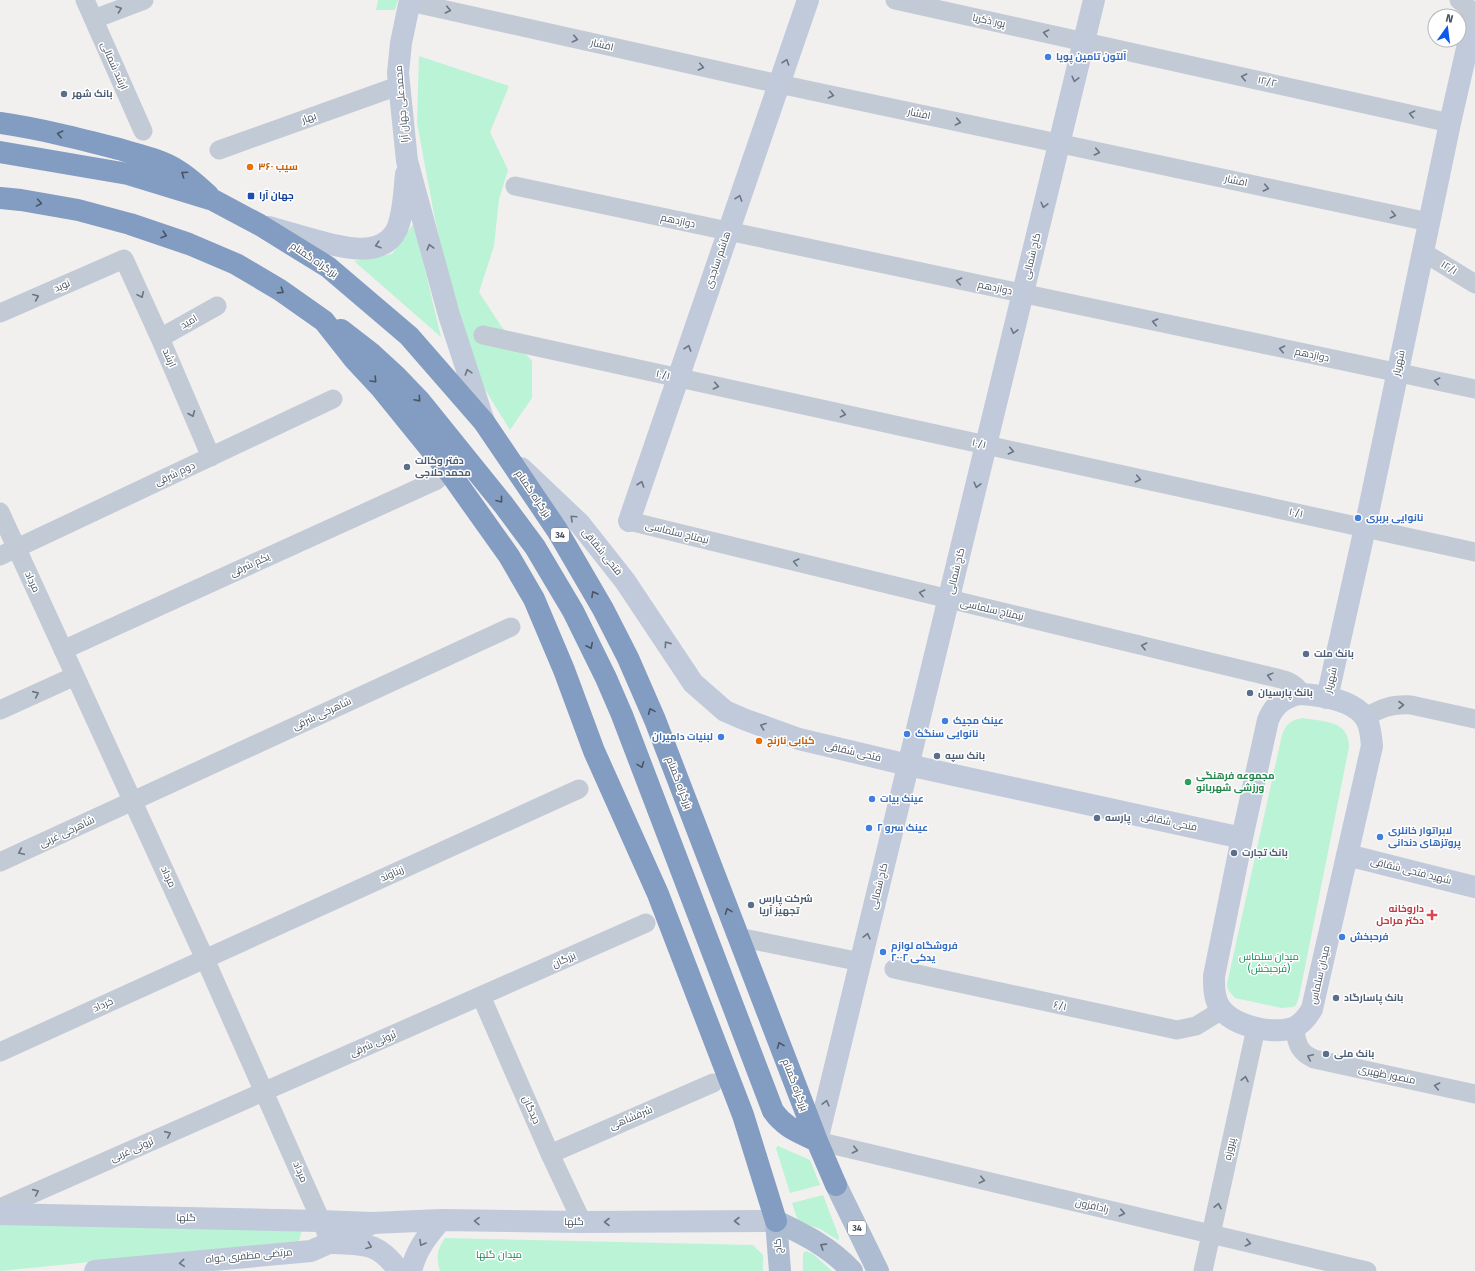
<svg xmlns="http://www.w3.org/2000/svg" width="1475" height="1271" font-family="'Fira Sans',Cairo,sans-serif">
<rect width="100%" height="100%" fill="#f2efef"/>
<path fill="#baf3d5" d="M378 0H398L395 10H376Z
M419 56 509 86 490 132 508 170 499 199 494 246 479 292 501 326 532 361V398L510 430 481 383 446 268 434 214 417 123Z
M414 223 441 337 354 261 392 254Z
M1303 718C1324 722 1349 720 1349 747L1299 997 1296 1005 1293 1007 1281 1008 1235 998 1228 990 1227 984 1282 735C1286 723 1292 720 1303 718Z
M778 1146 810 1160 820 1185 790 1193 776 1148Z
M823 1195 839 1237V1239L838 1240 820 1229 798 1221 792 1203Z
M0 1222 302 1230 299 1241 0 1271Z
M445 1238 753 1245 763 1255V1270L762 1271H440C436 1257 437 1250 445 1238Z
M806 1251 813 1254 832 1271H803V1253Z"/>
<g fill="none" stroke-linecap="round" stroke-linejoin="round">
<path stroke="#c2cad5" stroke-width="19" d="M85 0 143 131
M895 0 1450 123
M1459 0C1468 6 1473 13 1475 24
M410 2 779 84 1429 222
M94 19 144 0
M219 150 398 86
M515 186 1475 389
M1423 252 1475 284
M0 313 124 259 160 338 211 457
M483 335 1475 552
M160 338 217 306
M0 512 205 959 326 1232
M629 521 949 599 1264 675C1280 679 1293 679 1303 695
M0 556 333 399
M63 650 437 480
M0 710 75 676
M1365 717C1382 708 1391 704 1411 705L1475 719
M0 862 511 627
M738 937 861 962
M894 969 1177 1030 1196 1026 1222 1010
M481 996 550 1154 582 1222
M1294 1027C1297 1043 1298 1052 1314 1059L1475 1094
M0 1052 579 789
M817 1141 1367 1271
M550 1154 713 1083
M0 1208 646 923
M1203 1271 1256 1028"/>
<path stroke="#c0cada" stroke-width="22" d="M410 0 401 43 398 73 407 161 449 315 484 422
M269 227C283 231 297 235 311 239 337 246 382 261 397 229 404 212 404 192 406 174
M521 468 580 524 625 581 693 683 725 711 746 720 799 739 908 765 1242 838
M629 521 808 0
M1300 694C1320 695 1357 700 1367 721 1371 729 1371 738 1372 746L1312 1009C1308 1016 1303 1023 1295 1027 1275 1036 1231 1026 1219 1006 1214 997 1214 987 1214 976L1242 838 1268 720C1274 705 1284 697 1300 694Z
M1327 698 1365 528 1450 123 1468 44 1475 29
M1347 855 1475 887
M817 1141 1094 0
M0 1214 320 1221 372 1223 441 1220 582 1222 776 1221
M334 1243C366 1244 379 1243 399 1271
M95 1271 311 1251 369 1225
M411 1271C416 1250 427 1236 441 1220"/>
<path stroke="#adbcd0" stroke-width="22" d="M836 1185 878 1271
M776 1221C805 1235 830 1247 852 1271
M776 1221 780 1271"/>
<path stroke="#839cc2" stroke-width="22" d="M0 123C41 129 80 139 119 149 138 155 160 159 177 170 189 177 198 186 208 195
M0 152 128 174 213 200 260 225 328 267 409 336 484 422 557 530 603 609 628 658 655 720 817 1141 836 1185
M0 198 21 200 78 210 130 224 189 244 236 264 280 290 324 321 354 359 381 388 450 473 509 556 534 599 564 670 594 751 658 894 743 1115 776 1221
M341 330 372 354 396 376 419 400 503 504 535 547 573 611 606 678 622 715 773 1111C785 1128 799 1132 817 1141"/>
</g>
<defs><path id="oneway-chevron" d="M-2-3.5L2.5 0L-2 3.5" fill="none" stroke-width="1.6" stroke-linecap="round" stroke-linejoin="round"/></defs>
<g stroke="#6b7582">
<use href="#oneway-chevron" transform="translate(119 9) rotate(-20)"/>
<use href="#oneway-chevron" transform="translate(448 10) rotate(13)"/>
<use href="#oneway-chevron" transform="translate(1046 33) rotate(-168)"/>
<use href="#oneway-chevron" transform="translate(575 39) rotate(13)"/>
<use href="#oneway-chevron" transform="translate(701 67) rotate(13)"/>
<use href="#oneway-chevron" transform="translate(1244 77) rotate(-168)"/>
<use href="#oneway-chevron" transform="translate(831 95) rotate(12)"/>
<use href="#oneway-chevron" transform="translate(1412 114) rotate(-168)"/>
<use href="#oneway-chevron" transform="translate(958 122) rotate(12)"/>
<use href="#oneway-chevron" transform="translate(1097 152) rotate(12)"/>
<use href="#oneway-chevron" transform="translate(1266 188) rotate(12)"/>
<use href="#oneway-chevron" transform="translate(1393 215) rotate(12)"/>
<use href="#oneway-chevron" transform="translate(959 281) rotate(-168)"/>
<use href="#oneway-chevron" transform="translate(141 295) rotate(66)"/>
<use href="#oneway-chevron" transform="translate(36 297) rotate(-23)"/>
<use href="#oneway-chevron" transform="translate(1155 322) rotate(-168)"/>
<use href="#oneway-chevron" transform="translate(1282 349) rotate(-168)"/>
<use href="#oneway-chevron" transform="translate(1437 381) rotate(-168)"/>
<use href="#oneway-chevron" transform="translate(716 386) rotate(12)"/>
<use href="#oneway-chevron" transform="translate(192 414) rotate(67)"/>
<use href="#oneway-chevron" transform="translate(843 414) rotate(12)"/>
<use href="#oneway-chevron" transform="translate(1011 451) rotate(12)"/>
<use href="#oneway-chevron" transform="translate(1138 479) rotate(12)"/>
<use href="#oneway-chevron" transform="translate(796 562) rotate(-166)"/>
<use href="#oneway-chevron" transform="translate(922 593) rotate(-166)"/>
<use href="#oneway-chevron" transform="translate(1144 646) rotate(-167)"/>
<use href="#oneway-chevron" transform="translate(1270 676) rotate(-165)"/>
<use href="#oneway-chevron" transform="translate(36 694) rotate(-24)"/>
<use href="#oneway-chevron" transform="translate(1401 705)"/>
<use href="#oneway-chevron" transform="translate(21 852) rotate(155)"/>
<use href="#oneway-chevron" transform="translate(1310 1057) rotate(-155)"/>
<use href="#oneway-chevron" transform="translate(1245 1079) rotate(-78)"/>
<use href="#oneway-chevron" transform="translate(1437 1086) rotate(-168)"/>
<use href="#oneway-chevron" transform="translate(168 1134) rotate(-24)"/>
<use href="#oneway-chevron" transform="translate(855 1150) rotate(13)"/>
<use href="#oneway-chevron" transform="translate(982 1180) rotate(13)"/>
<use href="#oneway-chevron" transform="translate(36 1192) rotate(-24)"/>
<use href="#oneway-chevron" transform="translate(1218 1206) rotate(-78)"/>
<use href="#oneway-chevron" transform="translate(1122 1213) rotate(13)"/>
<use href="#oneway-chevron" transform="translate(1248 1243) rotate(13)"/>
</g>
<g stroke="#6b7584">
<use href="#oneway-chevron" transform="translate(786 62) rotate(-71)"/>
<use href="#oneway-chevron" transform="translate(1075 79) rotate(104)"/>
<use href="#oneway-chevron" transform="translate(739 198) rotate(-71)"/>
<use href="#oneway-chevron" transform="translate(1044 205) rotate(104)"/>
<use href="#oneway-chevron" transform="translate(378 245) rotate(163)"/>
<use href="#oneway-chevron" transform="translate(430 247) rotate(-105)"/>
<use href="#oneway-chevron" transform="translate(1014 331) rotate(104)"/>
<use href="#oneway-chevron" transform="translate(688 348) rotate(-71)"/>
<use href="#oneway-chevron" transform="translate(468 372) rotate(-108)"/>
<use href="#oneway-chevron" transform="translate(641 484) rotate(-71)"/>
<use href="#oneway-chevron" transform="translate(977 485) rotate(104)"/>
<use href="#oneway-chevron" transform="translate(573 518) rotate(-137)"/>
<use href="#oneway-chevron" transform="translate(667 644) rotate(-125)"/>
<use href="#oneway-chevron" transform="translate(763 726) rotate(-160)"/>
<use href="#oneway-chevron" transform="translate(867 936) rotate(-76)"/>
<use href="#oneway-chevron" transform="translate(826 1103) rotate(-76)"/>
<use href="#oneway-chevron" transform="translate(477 1221) rotate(-179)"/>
<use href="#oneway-chevron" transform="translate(737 1221) rotate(180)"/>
<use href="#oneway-chevron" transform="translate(607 1222) rotate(180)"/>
<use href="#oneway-chevron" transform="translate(422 1243) rotate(120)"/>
<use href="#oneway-chevron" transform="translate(369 1246) rotate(21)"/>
<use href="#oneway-chevron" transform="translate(182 1263) rotate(175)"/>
</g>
<g stroke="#495564">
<use href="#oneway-chevron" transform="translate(60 134) rotate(-167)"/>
<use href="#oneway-chevron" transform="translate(184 174) rotate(-146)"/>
<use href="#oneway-chevron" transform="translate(39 203) rotate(10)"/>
<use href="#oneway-chevron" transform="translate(164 235) rotate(18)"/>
<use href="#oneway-chevron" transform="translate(281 291) rotate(33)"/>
<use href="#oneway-chevron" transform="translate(374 380) rotate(47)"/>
<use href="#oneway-chevron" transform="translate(418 399) rotate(49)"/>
<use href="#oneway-chevron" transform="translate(500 500) rotate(52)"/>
<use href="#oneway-chevron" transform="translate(594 594) rotate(-119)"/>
<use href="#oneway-chevron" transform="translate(590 646) rotate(64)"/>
<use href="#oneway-chevron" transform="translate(651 711) rotate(-114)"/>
<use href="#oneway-chevron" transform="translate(641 765) rotate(69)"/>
<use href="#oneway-chevron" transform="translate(728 911) rotate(-111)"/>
<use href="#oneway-chevron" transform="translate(780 1045) rotate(-111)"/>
</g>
<use stroke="#606c7b" href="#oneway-chevron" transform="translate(823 1246) rotate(-148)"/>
<g fill="#3f7fe0" stroke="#fff" stroke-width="1.5">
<circle cx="1048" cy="57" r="4"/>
<circle cx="1358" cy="518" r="4"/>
<circle cx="945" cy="721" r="4"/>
<circle cx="907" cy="734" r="4"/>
<circle cx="721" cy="737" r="4"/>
<circle cx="872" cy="799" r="4"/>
<circle cx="869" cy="828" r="4"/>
<circle cx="1380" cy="837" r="4"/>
<circle cx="1342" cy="937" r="4"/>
<circle cx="883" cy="952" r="4"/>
</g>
<g fill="#5c6f8a" stroke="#fff" stroke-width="1.5">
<circle cx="64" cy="94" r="4"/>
<circle cx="407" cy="467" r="4"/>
<circle cx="1306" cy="654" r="4"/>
<circle cx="1250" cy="693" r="4"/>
<circle cx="937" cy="756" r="4"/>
<circle cx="1097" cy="818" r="4"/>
<circle cx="1234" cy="853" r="4"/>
<circle cx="751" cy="905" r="4"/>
<circle cx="1336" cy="998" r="4"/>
<circle cx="1326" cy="1054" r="4"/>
</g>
<g fill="#e8710a" stroke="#fff" stroke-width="1.5">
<circle cx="250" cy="167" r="4"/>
<circle cx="759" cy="741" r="4"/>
</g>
<rect fill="#1a4fb4" stroke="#fff" stroke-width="1.5" x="247" y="192" width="8" height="8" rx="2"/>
<circle fill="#2e9e5b" stroke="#fff" stroke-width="1.5" cx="1188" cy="782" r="4"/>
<path fill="#e0444e" stroke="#fff" stroke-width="1.5" d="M1430 909h4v4h4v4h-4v4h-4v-4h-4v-4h4z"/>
<g text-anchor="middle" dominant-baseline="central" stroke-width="3" stroke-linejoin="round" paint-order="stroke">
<g fill="#fff" stroke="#7e858f" stroke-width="1">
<rect x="551" y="528" width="18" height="14" rx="3"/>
<rect x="848" y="1221" width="18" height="14" rx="3"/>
</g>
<g font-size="9" font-weight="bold" fill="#46515f">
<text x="560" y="535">34</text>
<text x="857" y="1228">34</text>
</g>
<g font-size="10" fill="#46515f" stroke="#fff">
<text transform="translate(989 21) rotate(12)">پور ذکریا</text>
<text transform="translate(602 45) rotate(13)">افشار</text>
<text transform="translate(114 66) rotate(66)">ارشد شمالی</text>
<text transform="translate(1267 82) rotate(12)">۱۲/۲</text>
<text transform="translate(402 104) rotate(-95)">محمدعلی جهان آرا</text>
<text transform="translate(919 114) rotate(12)">افشار</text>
<text transform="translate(309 118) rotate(-20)">بهار</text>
<text transform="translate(1236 181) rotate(12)">افشار</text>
<text transform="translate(678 221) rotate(12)">دوازدهم</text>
<text transform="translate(1032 256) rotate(-76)">کاج شمالی</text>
<text transform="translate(314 260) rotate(34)">بزرگراه گمنام</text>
<text transform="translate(718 260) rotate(-71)">هاشم ساجدی</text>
<text transform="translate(1449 268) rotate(32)">١٢/١</text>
<text transform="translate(62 286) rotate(-23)">نوید</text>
<text transform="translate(995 288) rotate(12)">دوازدهم</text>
<text transform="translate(189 322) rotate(-30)">امید</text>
<text transform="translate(1312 355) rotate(12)">دوازدهم</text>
<text transform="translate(169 358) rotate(67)">ارشد</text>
<text transform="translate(1399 363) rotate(-78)">شهریار</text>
<text transform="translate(663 375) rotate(12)">۱۰/۱</text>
<text transform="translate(979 444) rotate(12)">۱۰/۱</text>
<text transform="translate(175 474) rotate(-25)">دوم شرقی</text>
<text transform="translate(533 494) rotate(56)">بزرگراه گمنام</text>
<text transform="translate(1296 513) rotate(12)">۱۰/۱</text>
<text transform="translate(677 533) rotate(14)">نیمتاج سلماسی</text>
<text transform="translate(602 552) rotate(51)">فتحی شقاقی</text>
<text transform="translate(250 565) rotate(-25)">یکم شرقی</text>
<text transform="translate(956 571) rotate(-76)">کاج شمالی</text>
<text transform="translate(32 582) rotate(65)">مرداد</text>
<text transform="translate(992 610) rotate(13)">نیمتاج سلماسی</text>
<text transform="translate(1331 680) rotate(-77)">شهریار</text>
<text transform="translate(322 714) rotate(-25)">شاهرخی شرقی</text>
<text transform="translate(853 752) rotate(13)">فتحی شقاقی</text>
<text transform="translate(679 783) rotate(69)">بزرگراه گمنام</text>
<text transform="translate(1169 822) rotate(12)">فتحی شقاقی</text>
<text transform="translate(67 832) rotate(-25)">شاهرخی غربی</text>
<text transform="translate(1411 871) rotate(14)">شهید فتحی شقاقی</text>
<text transform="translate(392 874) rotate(-24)">زیناوند</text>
<text transform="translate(168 877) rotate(65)">مرداد</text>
<text transform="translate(879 886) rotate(-76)">کاج شمالی</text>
<text transform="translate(564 960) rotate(-24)">بزرگان</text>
<text transform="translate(1320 975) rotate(-77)">میدان سلماس</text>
<text transform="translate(103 1005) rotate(-24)">خرداد</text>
<text transform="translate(1060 1006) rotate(12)">۶/۱</text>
<text transform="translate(373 1044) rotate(-24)">ثروتی شرقی</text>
<text transform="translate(1387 1075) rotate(12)">منصور ظهیری</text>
<text transform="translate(795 1085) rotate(69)">بزرگراه گمنام</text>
<text transform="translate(531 1110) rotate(66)">دیدگان</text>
<text transform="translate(631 1118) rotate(-23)">شرفشاهی</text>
<text transform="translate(1230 1149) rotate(-78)">پیروزه</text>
<text transform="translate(132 1150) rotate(-24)">ثروتی غربی</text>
<text transform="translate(300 1172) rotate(67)">مرداد</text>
<text transform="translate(1092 1206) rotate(13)">رادافزون</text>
<text transform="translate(186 1218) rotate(1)">گلها</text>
<text x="574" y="1222">گلها</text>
<text transform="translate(778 1246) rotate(-95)">کاج</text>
<text transform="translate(249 1256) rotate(-5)">مرتضی مظفری خواه</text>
</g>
<g font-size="10" font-weight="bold" fill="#366cbe" stroke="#fff" text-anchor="start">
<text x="1056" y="57">آلتون تامین پویا</text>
<text x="1366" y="518">نانوایی بربری</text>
<text x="953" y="721">عینک مجیک</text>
<text x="915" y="734">نانوایی سنگک</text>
<text x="713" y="737" text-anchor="end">لبنیات دامیران</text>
<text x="880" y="799">عینک بیات</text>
<text x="877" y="828">عینک سرو ۲</text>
<text x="1388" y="831">لابراتوار خانلری<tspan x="1388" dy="12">پروتزهای دندانی</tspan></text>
<text x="1350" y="937">فرحبخش</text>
<text x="891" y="946">فروشگاه لوازم<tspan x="891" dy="12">یدکی ۲۰۰۲</tspan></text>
</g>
<g font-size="10" font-weight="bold" fill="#4e5e75" stroke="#fff" text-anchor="start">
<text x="72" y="94">بانک شهر</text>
<text x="415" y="461">دفتر وکالت<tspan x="415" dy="12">محمد حلاجی</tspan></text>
<text x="1314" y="654">بانک ملت</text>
<text x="1258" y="693">بانک پارسیان</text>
<text x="945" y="756">بانک سپه</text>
<text x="1105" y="818">پارسه</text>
<text x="1242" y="853">بانک تجارت</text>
<text x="759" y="899">شرکت پارس<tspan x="759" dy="12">تجهیز آریا</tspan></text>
<text x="1344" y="998">بانک پاسارگاد</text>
<text x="1334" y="1054">بانک ملی</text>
</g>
<g font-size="10" font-weight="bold" fill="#c56008" stroke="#fff" text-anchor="start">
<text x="258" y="167">سیب ۳۶۰</text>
<text x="767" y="741">کبابی نارنج</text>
</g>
<g font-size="10" font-weight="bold" fill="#164399" stroke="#fff" text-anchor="start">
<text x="259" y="196">جهان آرا</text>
</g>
<g font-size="10" font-weight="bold" fill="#27864d" stroke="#fff" text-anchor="start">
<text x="1196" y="776">مجموعه فرهنگی<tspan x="1196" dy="12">ورزشی شهربانو</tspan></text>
</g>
<g font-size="10" font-weight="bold" fill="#be3a42" stroke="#fff" text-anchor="end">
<text x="1424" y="909">داروخانه<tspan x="1424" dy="12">دکتر مراحل</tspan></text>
</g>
<g font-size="10" fill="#0f8756" stroke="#fff">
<text x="1269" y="957">میدان سلماس<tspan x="1269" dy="12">(فرحبخش)</tspan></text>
<text x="499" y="1255">میدان گلها</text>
</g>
</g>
<g transform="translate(1447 28) rotate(14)"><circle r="19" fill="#ffffff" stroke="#b5b9bf"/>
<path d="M0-3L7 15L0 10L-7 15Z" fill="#0a5af1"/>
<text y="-6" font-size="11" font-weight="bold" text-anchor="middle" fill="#46515f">N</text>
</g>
</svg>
